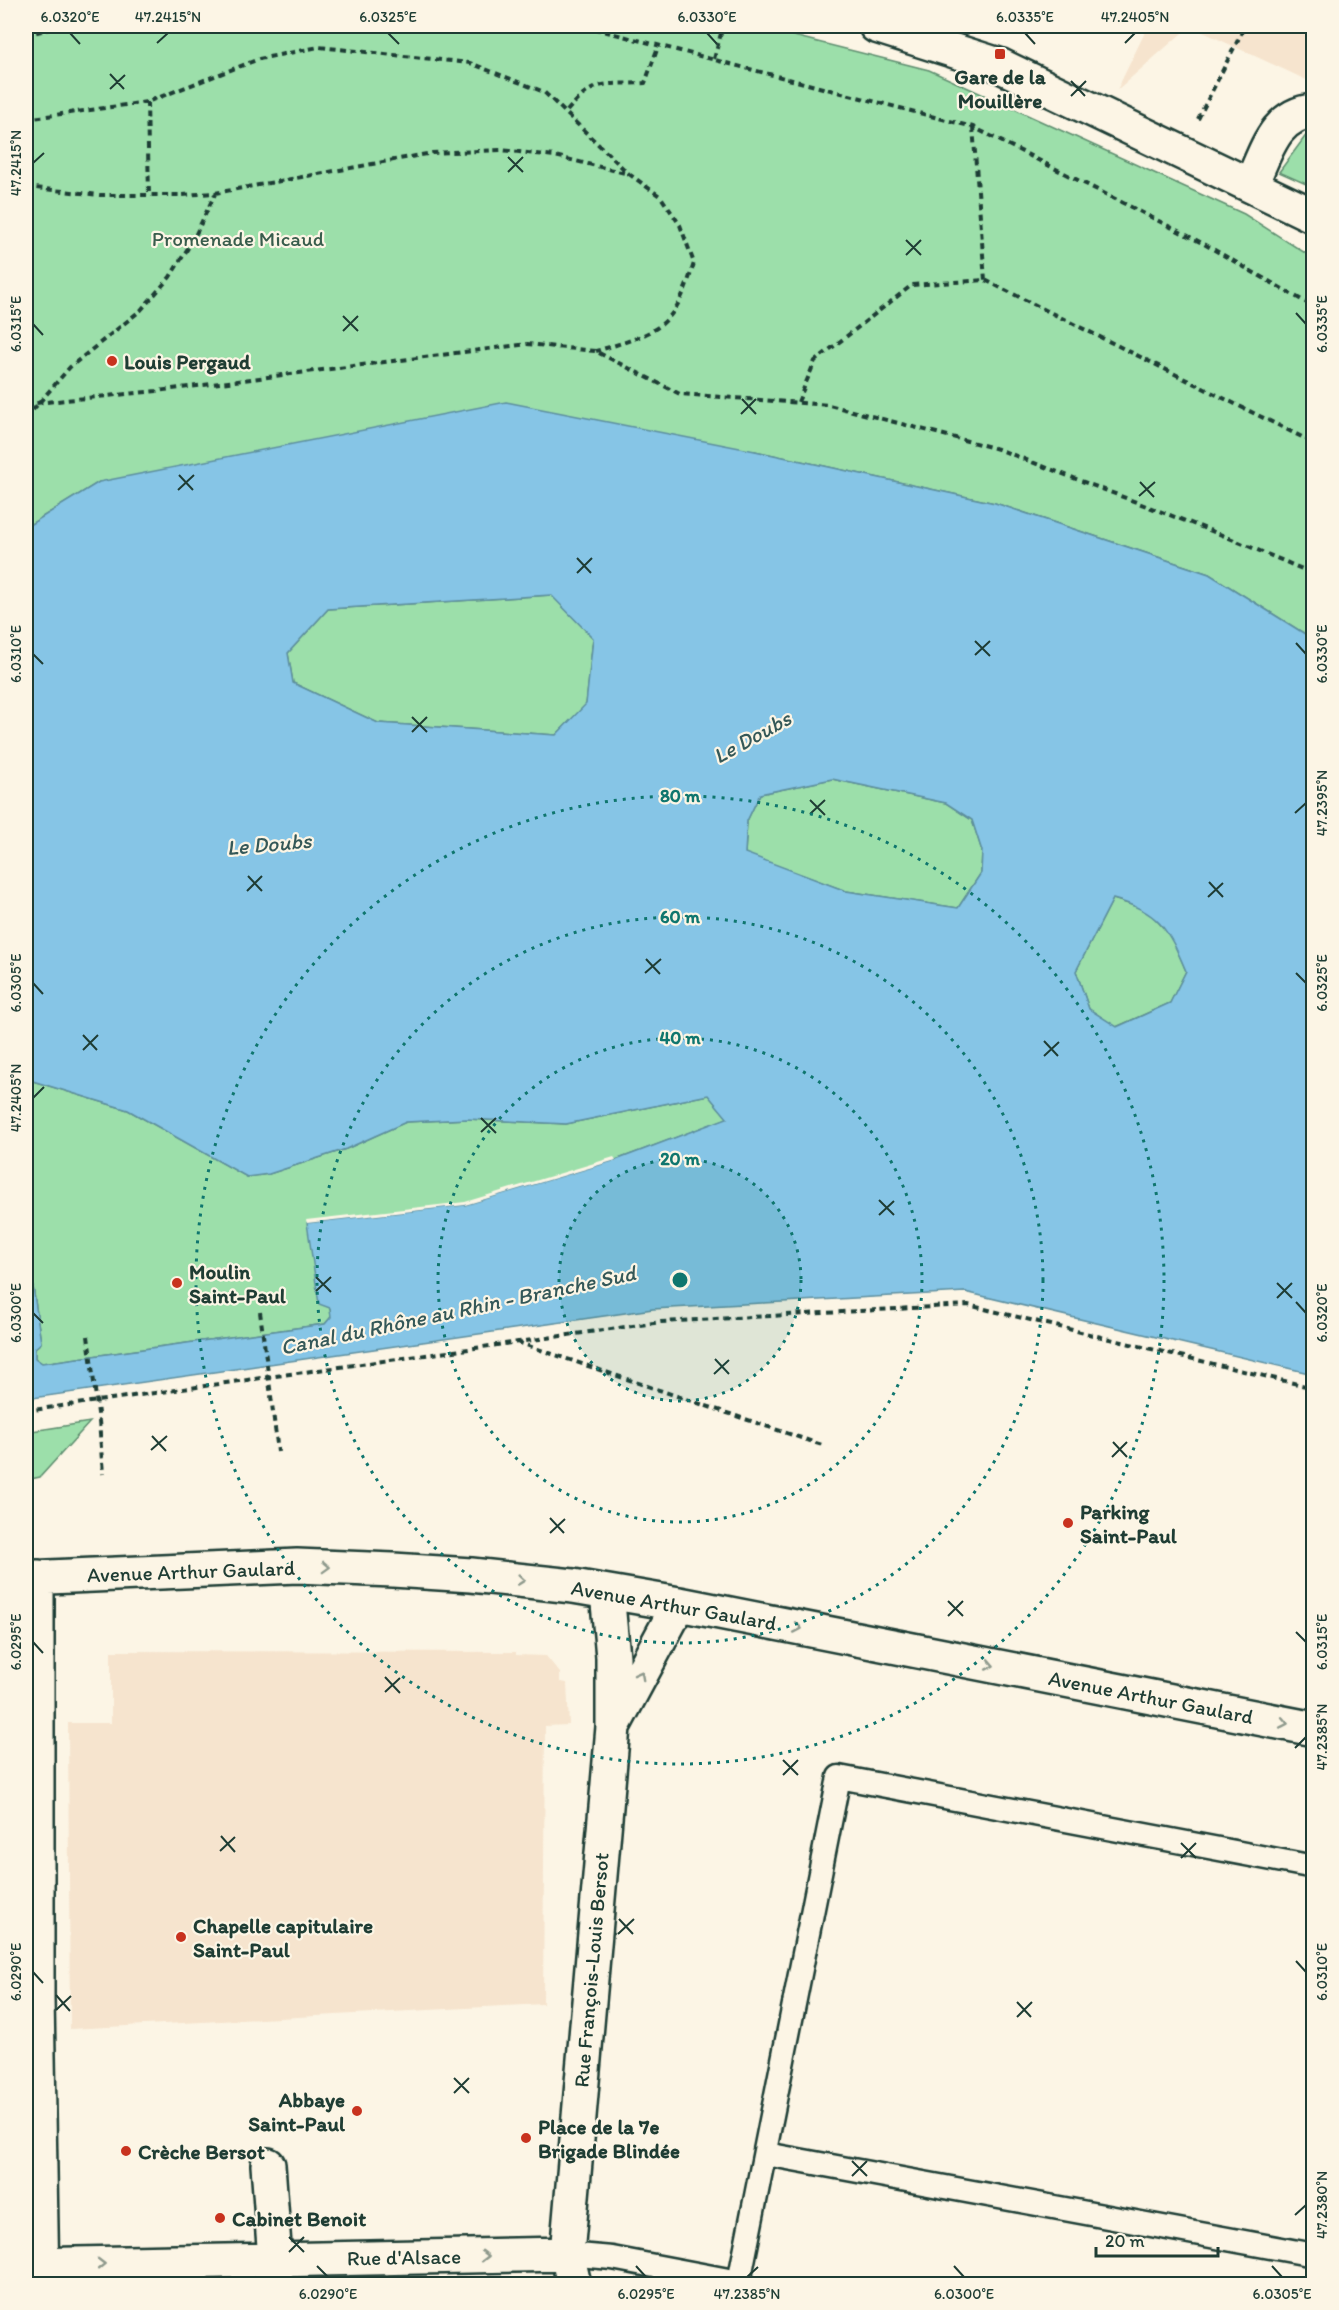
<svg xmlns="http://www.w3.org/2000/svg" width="1339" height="2310" font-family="Itim,sans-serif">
<rect width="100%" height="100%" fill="#fcf5e5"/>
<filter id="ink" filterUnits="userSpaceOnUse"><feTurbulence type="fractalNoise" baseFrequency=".0167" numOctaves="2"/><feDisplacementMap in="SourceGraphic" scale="12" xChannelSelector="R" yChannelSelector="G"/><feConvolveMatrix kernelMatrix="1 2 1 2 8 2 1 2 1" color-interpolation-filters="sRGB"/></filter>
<g filter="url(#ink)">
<path fill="#f6e4ce" d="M1148 26H1313V83L1190 26 1117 90Z
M111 1651 516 1652V1655L546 1656 560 1673V1682L567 1683 569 1725 545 1726 543 2004 70 2029 68 1723H111Z"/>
<path fill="#9cdfaa" stroke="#5e8e6f" stroke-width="1.5" d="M26 26H754L929 70 1244 214 1313 258V639L1209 574 995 503 755 451 99 482 26 527Z
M1307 134H1313V187L1279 172Z
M552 595 593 638 586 705 556 735 378 723 293 683 288 653 328 609Z
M832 779 946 803 972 820 982 851 981 873 958 908 846 891 745 854 747 821 760 794Z
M1113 899 1147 910 1171 936 1186 971 1170 1003 1116 1027 1089 1009 1076 971Z
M26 1079 128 1110 247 1177 269 1174 346 1149 406 1122 467 1119 566 1124 708 1095 728 1118 616 1160 323 1304 330 1308 331 1317 325 1324 42 1363 35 1358V1348L41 1343 29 1259 26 1258Z
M90 1422 40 1477 26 1480V1432Z"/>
<path fill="#86c5e6" stroke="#5d8f9f" stroke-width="1.5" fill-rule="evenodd" d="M506 402 755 451 995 503 1209 574 1313 639V1374L965 1292 653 1309 26 1399V1258H29L41 1343 35 1348V1358L42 1363 325 1324 331 1317 330 1308 319 1304 307 1223 465 1205 616 1160 727 1118 708 1095 566 1124 467 1119 406 1122 346 1149 269 1174 247 1177 128 1110 26 1079V527L99 482ZM551 595 593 638 586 704 556 735 378 723 293 683 288 653 328 609ZM832 779 946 803 972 820 982 851 981 873 958 908 846 891 745 853 747 821 760 794ZM1113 899C1159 911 1168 929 1186 971L1170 1003 1117 1027 1089 1009 1076 971Z"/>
<path fill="#fcf5e5" d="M614 1157 616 1160 465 1205 307 1223 306 1220 465 1202Z"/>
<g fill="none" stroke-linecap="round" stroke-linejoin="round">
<g stroke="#1f3d34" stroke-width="27">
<path id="lane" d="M766 2154 1314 2255
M567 2254 612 2258 739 2282 839 1777 1314 1867"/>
</g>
<g stroke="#1f3d34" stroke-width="38">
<path id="street" d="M1251 184C1266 153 1274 114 1314 111
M37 1577V1999L42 2284
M26 1578 297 1566 393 1570 471 1575 573 1586 679 1604 1314 1729
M615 1723 679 1604
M268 2165 275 2260
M26 2265 567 2254
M574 2284 567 2254 613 1727V1657L607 1592"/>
</g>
<g stroke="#1f3d34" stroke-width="38">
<path id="secondary" d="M876 26 999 65 1314 216"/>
</g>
<path stroke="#1f3d34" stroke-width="4" stroke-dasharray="6 4.5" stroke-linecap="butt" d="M584 26 973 127 1204 244 1314 307
M26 35 61 26
M714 59 723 26
M147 102 149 195
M567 111C596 78 603 85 645 83L658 47
M26 119 147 102 259 59 319 47 470 63 544 92 629 174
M1198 119 1245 26
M973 127 985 280
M26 187 100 195H182L215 193 432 153 501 150 555 156 629 174 661 197 680 225 694 263C674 329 659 332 596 351
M798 402 815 361 912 285 985 280 1314 443
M26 404 157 391 527 344 595 351 680 394 829 405 998 449 1227 537 1314 574
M26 418 70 367 141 310 170 277 193 240 215 194
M517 1342 822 1445
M271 1396 278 1452
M26 1411 661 1322 968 1305 1314 1388
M99 1421 103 1474"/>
<use href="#lane" stroke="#fcf5e5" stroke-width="22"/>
<use href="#street" stroke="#fcf5e5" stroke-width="33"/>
<use href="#secondary" stroke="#fcf5e5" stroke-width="33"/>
<path stroke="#1f3d34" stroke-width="4" stroke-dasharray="6 4.5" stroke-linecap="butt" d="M260 1312 271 1396
M88 1336 99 1421"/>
</g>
<defs><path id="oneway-chevron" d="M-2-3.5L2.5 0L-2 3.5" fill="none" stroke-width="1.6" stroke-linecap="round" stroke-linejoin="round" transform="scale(1.5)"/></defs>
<g stroke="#8e998c">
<use href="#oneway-chevron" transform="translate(326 1567) rotate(2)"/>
<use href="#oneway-chevron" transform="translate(521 1580) rotate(6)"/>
<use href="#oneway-chevron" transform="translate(798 1628) rotate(11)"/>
<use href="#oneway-chevron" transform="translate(990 1665) rotate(11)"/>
<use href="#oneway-chevron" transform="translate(640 1675) rotate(-62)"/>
<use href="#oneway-chevron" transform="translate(1284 1723) rotate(11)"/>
<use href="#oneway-chevron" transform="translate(485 2256)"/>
<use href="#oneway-chevron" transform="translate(101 2264) rotate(-1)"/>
</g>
</g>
<path fill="none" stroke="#1f3d34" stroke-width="2" d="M70 33 80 44M388 33 399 44M707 33 717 44M1025 33 1035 44M157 43 168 33M1125 43 1135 33M110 74 124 89M1071 81 1085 96M110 89 125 75M1071 96 1086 81M508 157 523 172M33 163 44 153M508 172 523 157M906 240 921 255M906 255 921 240M1296 313 1306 324M343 316 358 331M33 324 43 335M343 331 358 316M742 399 756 414M741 414 756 399M179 475 193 490M1140 482 1154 497M178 490 194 475M1139 496 1155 482M577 558 591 573M577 573 592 558M975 641 990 656M1296 643 1306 654M33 654 43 664M975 655 990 641M412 717 427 732M412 732 427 717M810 800 825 815M1295 813 1306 803M810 814 825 800M248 876 262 891M1209 882 1223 897M247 891 262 876M1208 897 1223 883M646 959 660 974M645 973 661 959M1296 973 1306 983M33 983 43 994M83 1035 97 1050M1044 1041 1058 1056M83 1050 98 1035M1044 1056 1059 1042M33 1098 44 1087M481 1118 496 1133M481 1132 496 1118M879 1200 894 1215M879 1215 894 1201M316 1277 331 1292M1277 1283 1292 1298M316 1291 331 1277M1277 1298 1292 1283M1296 1302 1306 1313M33 1313 43 1323M715 1359 729 1374M714 1374 729 1360M152 1436 166 1451M1113 1442 1127 1457M151 1450 167 1436M1112 1457 1127 1442M550 1518 564 1533M550 1533 565 1519M948 1601 963 1616M948 1616 963 1601M1296 1632 1306 1642M33 1642 43 1653M385 1677 400 1693M385 1692 400 1678M1295 1748 1306 1737M783 1760 798 1775M783 1775 798 1760M221 1836 235 1852M1181 1843 1196 1858M220 1851 235 1837M1181 1858 1196 1843M619 1919 633 1934M618 1934 634 1919M1296 1961 1306 1972M33 1972 43 1983M56 1995 70 2011M1017 2002 1031 2017M56 2010 71 1996M1017 2017 1032 2002M454 2078 469 2093M454 2093 469 2078M852 2161 867 2176M852 2176 867 2161M1295 2215 1306 2205M289 2237 304 2252M289 2252 304 2237M317 2266 328 2277M636 2266 646 2277M954 2266 964 2277M1272 2266 1282 2277M747 2277 758 2267"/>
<circle cx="680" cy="1280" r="121" fill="#0f766e" fill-opacity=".12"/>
<g fill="none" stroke="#0f766e" stroke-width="3" stroke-dasharray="3 6">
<circle cx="680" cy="1280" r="121"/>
<circle cx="680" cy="1280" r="242"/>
<circle cx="680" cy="1280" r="363"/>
<circle cx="680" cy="1280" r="484"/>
</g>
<g fill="#c8321e" stroke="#fcf5e5" stroke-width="2">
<rect x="994" y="48" width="12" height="12" rx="3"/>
<circle cx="112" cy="361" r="6"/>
<circle cx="177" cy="1283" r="6"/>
<circle cx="1068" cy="1523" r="6"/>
<circle cx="181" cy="1937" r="6"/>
<circle cx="357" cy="2111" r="6"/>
<circle cx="526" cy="2138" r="6"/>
<circle cx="126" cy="2151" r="6"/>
<circle cx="220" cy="2218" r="6"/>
</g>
<g text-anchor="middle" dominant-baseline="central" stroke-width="4.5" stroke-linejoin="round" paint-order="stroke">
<g font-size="21" font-weight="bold" fill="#1f3d34" stroke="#fcf5e5" text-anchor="start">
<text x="1000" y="76" text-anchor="middle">Gare de la<tspan x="1000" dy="24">Mouillère</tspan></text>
<text x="124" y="361">Louis Pergaud</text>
<text x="189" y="1271">Moulin<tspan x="189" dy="24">Saint-Paul</tspan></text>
<text x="1080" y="1511">Parking<tspan x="1080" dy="24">Saint-Paul</tspan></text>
<text x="193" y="1925">Chapelle capitulaire<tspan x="193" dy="24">Saint-Paul</tspan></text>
<text x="345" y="2099" text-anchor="end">Abbaye<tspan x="345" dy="24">Saint-Paul</tspan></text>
<text x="538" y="2126">Place de la 7e<tspan x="538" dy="24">Brigade Blindée</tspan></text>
<text x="138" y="2151">Crèche Bersot</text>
<text x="232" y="2218">Cabinet Benoit</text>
</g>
<g font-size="21" fill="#385d4c" stroke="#fcf5e5">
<text x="238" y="238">Promenade Micaud</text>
</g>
<g font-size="21" fill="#1f3d34" stroke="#fcf5e5">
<text transform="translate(191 1571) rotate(-2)">Avenue Arthur Gaulard</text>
<text transform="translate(674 1605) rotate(10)">Avenue Arthur Gaulard</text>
<text transform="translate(1151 1697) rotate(11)">Avenue Arthur Gaulard</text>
<text transform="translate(591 1970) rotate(-85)">Rue François-Louis Bersot</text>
<text transform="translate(404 2257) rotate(-1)">Rue d'Alsace</text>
</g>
<g font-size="22" font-style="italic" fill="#345858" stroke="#fcf5e5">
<text transform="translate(752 737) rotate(-29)">Le Doubs</text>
<text transform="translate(269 844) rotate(-5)">Le Doubs</text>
<text transform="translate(458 1310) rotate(-12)">Canal du Rhône au Rhin - Branche Sud</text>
</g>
</g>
<circle cx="680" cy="1280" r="9" fill="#0f766e" stroke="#fcf5e5" stroke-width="3"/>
<g font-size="18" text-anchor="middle" font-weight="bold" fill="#0f766e" stroke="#fcf5e5" stroke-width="4.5" stroke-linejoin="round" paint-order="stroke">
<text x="680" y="802">80 m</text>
<text x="680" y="923">60 m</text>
<text x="680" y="1044">40 m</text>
<text x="680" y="1165">20 m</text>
</g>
<rect width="1339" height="2310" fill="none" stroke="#fcf5e5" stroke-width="66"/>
<path d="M1096 2247v9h122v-9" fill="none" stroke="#1f3d34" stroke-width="3"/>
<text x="1105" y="2247" font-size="18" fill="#1f3d34" stroke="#fcf5e5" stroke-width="4.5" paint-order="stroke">20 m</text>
<rect x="33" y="33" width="1273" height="2244" fill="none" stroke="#1f3d34" stroke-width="2"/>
<g font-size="15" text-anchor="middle" fill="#1f3d34">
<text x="70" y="22">6.0320°E</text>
<text x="168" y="22">47.2415°N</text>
<text x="388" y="22">6.0325°E</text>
<text x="707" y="22">6.0330°E</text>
<text x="1025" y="22">6.0335°E</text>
<text x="1135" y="22">47.2405°N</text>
<text transform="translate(16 163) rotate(-90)" y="5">47.2415°N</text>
<text transform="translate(16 324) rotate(-90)" y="5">6.0315°E</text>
<text transform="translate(1322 324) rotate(-90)" y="5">6.0335°E</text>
<text transform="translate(16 654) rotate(-90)" y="5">6.0310°E</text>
<text transform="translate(1322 654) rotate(-90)" y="5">6.0330°E</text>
<text transform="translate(1322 803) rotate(-90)" y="5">47.2395°N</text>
<text transform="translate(16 983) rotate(-90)" y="5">6.0305°E</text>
<text transform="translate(1322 983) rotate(-90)" y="5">6.0325°E</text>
<text transform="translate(16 1098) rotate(-90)" y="5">47.2405°N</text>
<text transform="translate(16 1313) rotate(-90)" y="5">6.0300°E</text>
<text transform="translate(1322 1313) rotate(-90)" y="5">6.0320°E</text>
<text transform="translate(16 1642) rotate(-90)" y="5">6.0295°E</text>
<text transform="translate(1322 1642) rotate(-90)" y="5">6.0315°E</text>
<text transform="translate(1322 1737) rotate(-90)" y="5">47.2385°N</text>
<text transform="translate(16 1972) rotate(-90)" y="5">6.0290°E</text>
<text transform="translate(1322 1972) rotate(-90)" y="5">6.0310°E</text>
<text transform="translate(1322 2205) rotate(-90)" y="5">47.2380°N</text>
<text x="328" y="2299">6.0290°E</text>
<text x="646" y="2299">6.0295°E</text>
<text x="747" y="2299">47.2385°N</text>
<text x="964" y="2299">6.0300°E</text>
<text x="1282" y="2299">6.0305°E</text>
</g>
</svg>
